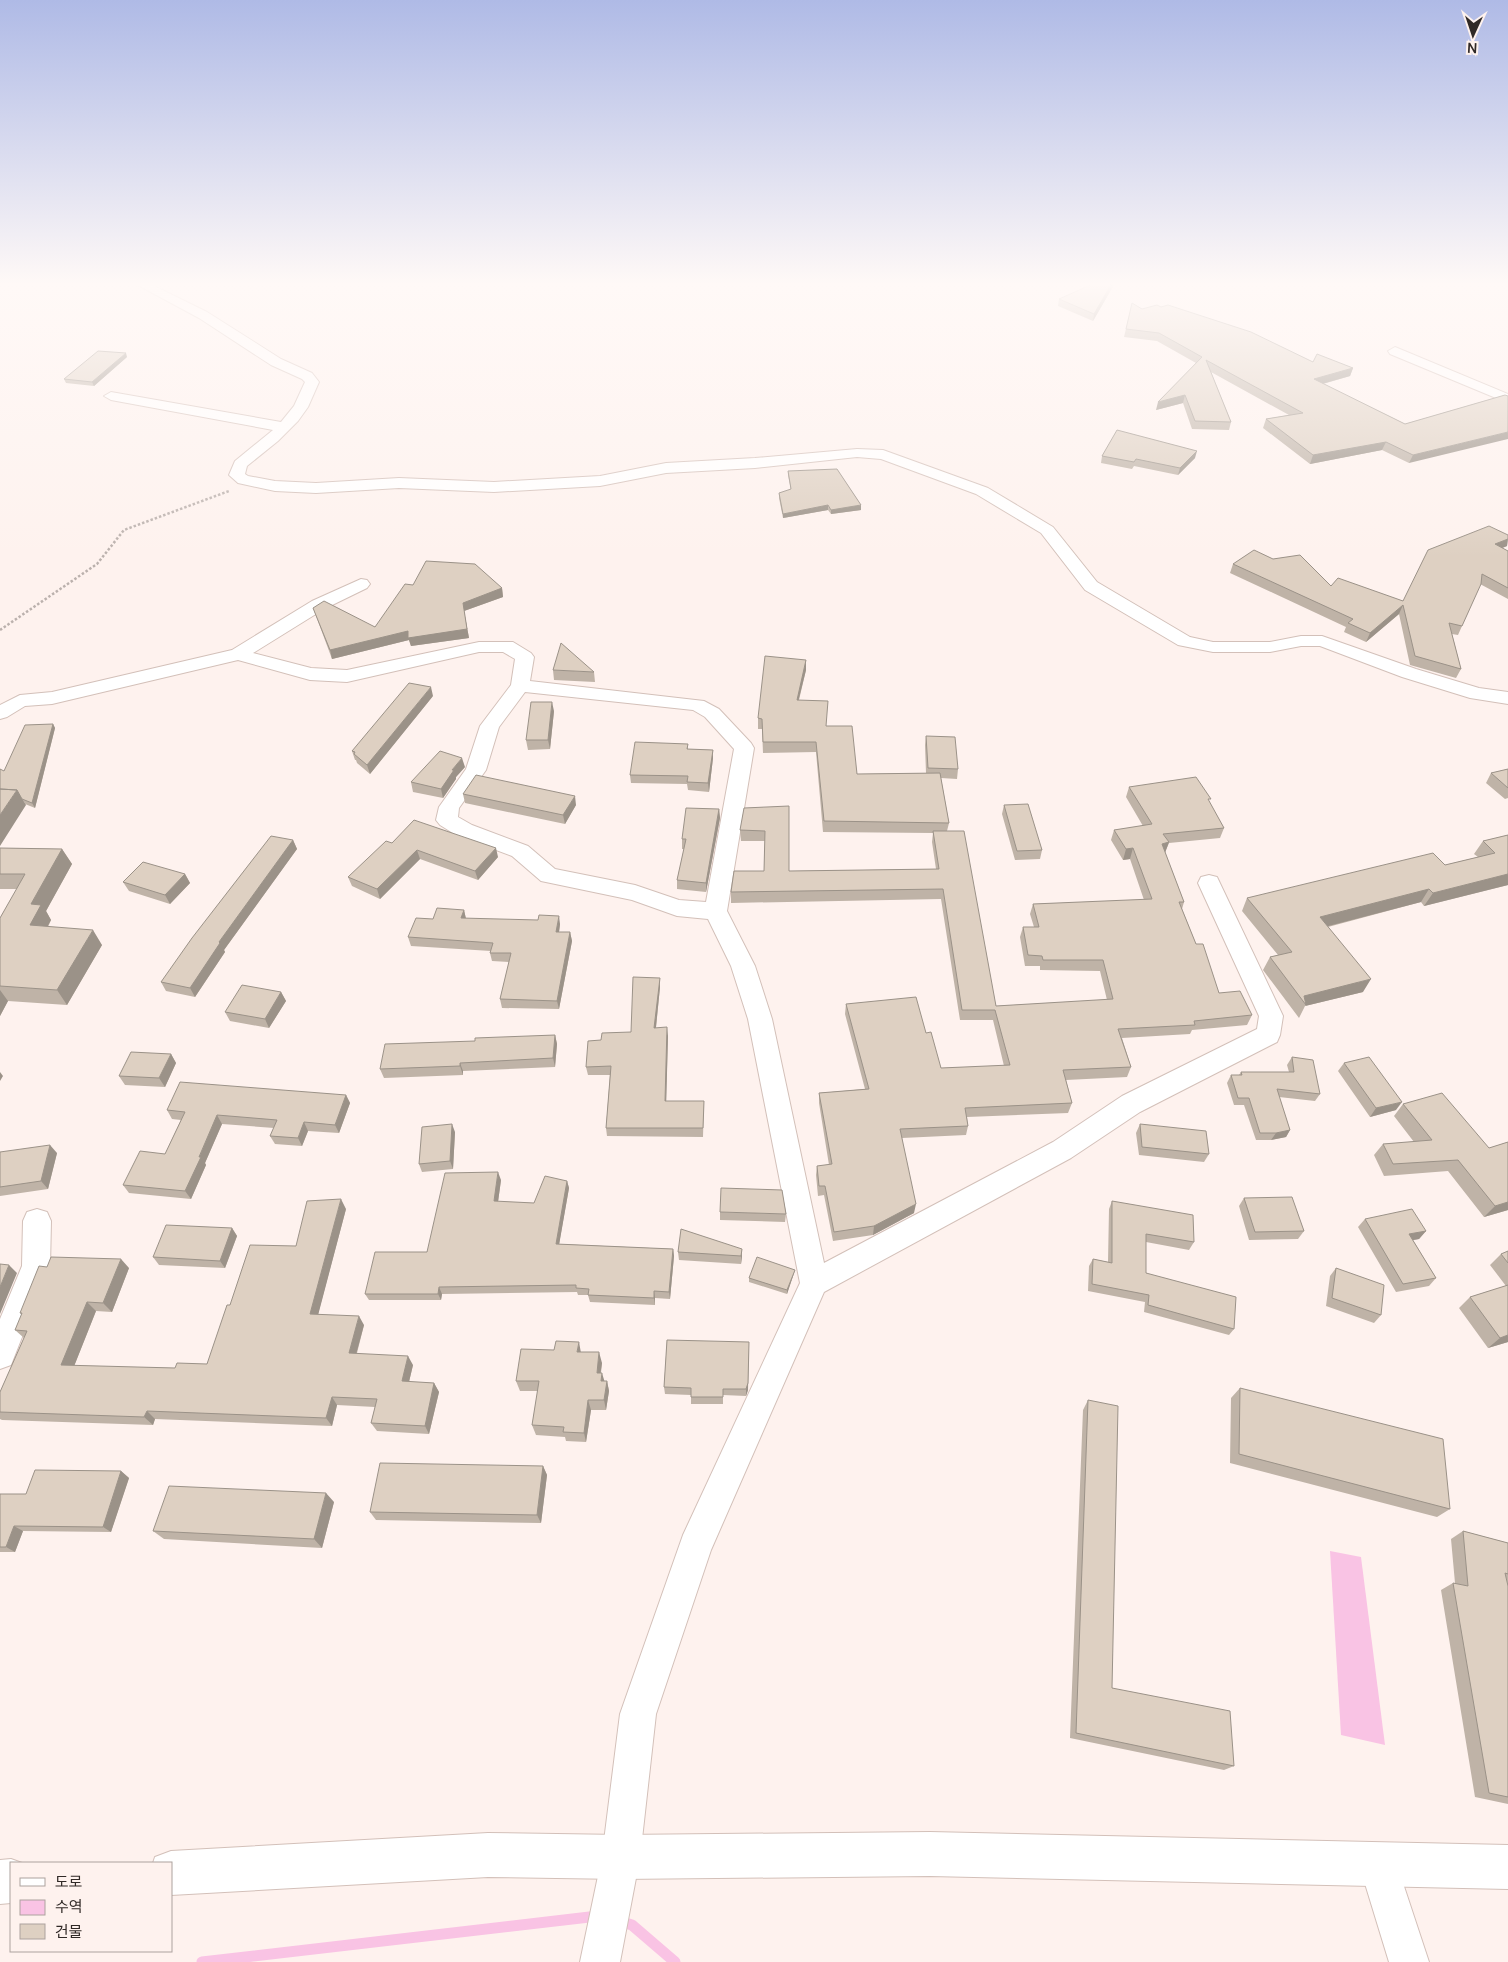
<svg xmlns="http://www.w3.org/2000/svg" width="1508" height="1962" font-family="Manrope,'Noto Sans KR',sans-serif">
<rect width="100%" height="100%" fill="#fef2ee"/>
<path fill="#f9c3e4" d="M1330 1551 1361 1557 1385 1745 1341 1735Z"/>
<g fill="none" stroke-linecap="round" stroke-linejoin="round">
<path stroke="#f9c3e4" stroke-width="11" d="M619 1921 632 1925 675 1962
M202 1962 598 1916"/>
<g stroke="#d3c0b9" stroke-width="2">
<path id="street" d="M134 283H148L207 312 281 359 312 373 319 382 308 407 298 421 278 441 247 466 245 474 248 476 275 481 316 483 399 478 494 482 600 476 666 463 755 458 857 449 883 450 988 488 1053 527 1097 582 1190 637 1213 642H1270L1301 636H1322L1416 669 1479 688 1508 692V704L1470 698 1402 677 1320 646H1301L1270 652H1213L1178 645 1085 590 1041 533 976 494 881 459 857 457 755 468 666 473 600 486 494 492 399 488 316 493 275 491 238 483 229 475 235 461 273 430 111 400 104 396 111 392 281 422 294 406 305 382 302 379 271 365 199 318Z
M1395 347 1508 394V403L1390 354 1388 351Z
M361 579 367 580 370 584 367 588 324 609 253 653 311 668 347 670 479 642H513L531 653 534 657 530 681 704 701 719 709 751 743 754 748 727 911 755 966 772 1019 824 1263 1053 1142 1122 1096 1257 1029 1259 1016 1198 883 1201 877 1209 875 1217 877 1283 1016 1280 1035 1277 1042 1140 1112 1071 1158 824 1292 711 1550 656 1714 640 1857 620 1962H580L602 1857 620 1714 683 1535 800 1283 748 1019 731 966 708 919 677 916 632 900 541 881 512 856 456 835 440 825 436 820 439 807 466 769 480 726 511 685 515 659 503 652H479L347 682 310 680 238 660 52 704 25 706 7 717 0 719V705L20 695 52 692 232 650 312 601ZM525 692 693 710 705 717 734 749 706 902 679 900 635 885 555 869 528 846 472 825 458 817 459 808 486 770 499 727Z
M37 1209 47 1212 51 1221 50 1266 11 1365 0 1369V1319L22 1266 23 1221 27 1212Z
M1378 1845 1392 1850 1429 1962H1389L1359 1864 1364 1850Z"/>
</g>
<g stroke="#d3c0b9" stroke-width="2">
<path id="secondary" d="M930 1832 1508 1845V1889L930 1876 621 1879 488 1877 171 1895V1863H153L155 1857 171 1851 488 1833 621 1835Z
M11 1859 22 1863H11V1903L0 1904V1860Z"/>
</g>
<path stroke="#bbb1ad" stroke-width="2.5" stroke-dasharray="2.5 2" stroke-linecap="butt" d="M0 630 97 564 124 530 229 491"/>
<use href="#street" fill="#fff" fill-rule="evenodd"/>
<use href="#secondary" fill="#fff" fill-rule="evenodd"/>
</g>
<path fill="#bfb3a7" d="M1115 283 1093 321 1058 306 1059 299Z
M1132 303 1142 309 1161 307 1313 362 1353 368 1350 376 1323 384 1405 424 1505 395 1409 463 1382 450 1310 464 1263 428 1266 419 1289 415 1211 372 1231 422 1229 430 1192 429 1183 403 1156 410 1196 363 1157 341 1124 337Z
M127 357 94 386 66 383 64 379Z
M1102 456 1195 458 1178 475 1134 466 1132 469 1101 463Z
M788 471 861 510 831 514 828 510 783 518 779 498V493L791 490 788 475Z
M1508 535 1507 546 1502 548 1508 551V599L1480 584 1462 626 1458 635 1452 634 1461 669 1456 678 1410 665 1399 614 1366 642 1344 632 1346 627 1230 573 1233 564 1403 601Z
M413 585 502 588 503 597 464 611 469 638 411 646 409 640 332 659 313 608 375 627Z
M806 660V670L799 700 826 726 857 774 926 773 925 745 926 736 958 769 957 779 941 778 949 823 947 831 996 1006 1107 1000 1100 971 1040 970V966H1025L1020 937 1023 927H1034L1030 914 1033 904 1144 900 1130 859 1123 860 1111 840 1114 830 1143 826 1126 797 1129 787 1209 802 1224 828 1220 838 1169 843 1165 852 1184 902 1182 909 1196 944 1219 993 1252 1015 1247 1025 1192 1030 1190 1034 1122 1038 1131 1067 1127 1077 1066 1080 1072 1103 1068 1113 967 1117 968 1126 966 1135 902 1138 914 1213 873 1235 833 1241 824 1195 818 1196 816 1175 817 1166 829 1165 819 1103V1093L865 1089 845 1014 846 1004 926 1033 941 1068 1004 1066 993 1020H960L941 899 731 903V892L764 871 765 841H741L740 830 789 806V871L936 869 932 842 933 833 823 832 816 752 763 753 762 729H758V718Z
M553 670 594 672 595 682 554 680Z
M433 696 370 774 357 763 356 760H355L352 751Z
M554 711 550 749 528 750 526 740Z
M53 724 55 728 35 808 25 804 26 805 4 771Z
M688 744V749L713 750V758L709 792 688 790 687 784 631 783 630 775Z
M465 767 456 777V779L443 798 413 792 411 782Z
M1508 769V798L1505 799 1486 783 1491 773Z
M463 794 576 805 565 824 465 803Z
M1004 805 1042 850 1040 859 1015 860 1002 814Z
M719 809 720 818 706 892 677 889V880L684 849H682V839Z
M1508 835V885L1424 906 1421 902 1328 927 1363 992 1305 1006 1299 1018 1263 970 1270 957 1278 955 1242 911 1247 898 1445 865 1478 857 1474 854 1483 841Z
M293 840 297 849 224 950 225 952 195 997 166 991 161 982Z
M392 843 498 857 478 880 420 859 380 899 352 886 348 877Z
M0 848 62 849 72 864 46 911 51 920 48 927 102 945 67 1005 8 1001 0 1016V918L17 889H0Z
M185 874 190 883 170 904 129 891 123 882Z
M464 910 466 919 560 924 559 932H570L572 941 559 1009 502 1008 500 999 509 962 492 961 490 953 491 951 411 946 408 937 433 919Z
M660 978V987L656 1028 668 1036 666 1101H704L703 1137 607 1136 606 1128 610 1075H588L586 1067 601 1040 631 1032Z
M281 992 286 1001 269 1028 230 1021 225 1012Z
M555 1035 557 1044 555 1067 463 1071V1075L384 1078 380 1069 475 1041Z
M171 1054 176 1063 165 1087 125 1085 119 1076Z
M1292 1057 1320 1094 1315 1101 1279 1097 1290 1130 1286 1137 1271 1140H1256L1244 1105H1234L1227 1083 1231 1075H1239L1241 1072H1289L1287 1065Z
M1344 1063 1396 1110 1370 1117 1338 1071Z
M346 1095 350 1103 339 1133 308 1131 302 1146 275 1144 270 1136 274 1128 222 1124 205 1163 206 1165 191 1199 129 1193 123 1185 165 1154 181 1120 172 1119 167 1110Z
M1403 1104 1489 1148 1508 1142V1210L1484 1217 1448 1171 1384 1176 1374 1155 1383 1144 1414 1142 1394 1116Z
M1140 1124 1209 1154 1204 1162 1139 1155 1136 1133Z
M455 1132 453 1169 422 1172 419 1164Z
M0 1152 57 1153 48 1189 0 1196Z
M501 1180 498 1202 534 1203 567 1181 569 1188 559 1244 673 1249 674 1256 670 1299 655 1298V1305L590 1302 588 1295H578L577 1292 442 1294 441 1300H369L365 1294 427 1252Z
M1244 1198 1304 1231 1298 1239 1249 1240 1239 1206Z
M1112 1201 1194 1242 1189 1250 1146 1242V1273L1234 1329 1229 1335 1144 1312 1145 1302 1088 1291 1089 1266 1093 1259 1108 1262 1109 1209Z
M346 1209 318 1314 364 1325 357 1353 413 1365 409 1382 434 1383 439 1392 429 1434 377 1431 371 1423 375 1407 337 1405 332 1426 155 1419 153 1425 2 1420 0 1419V1392L24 1338 15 1330 22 1315 20 1313 47 1267 129 1268 112 1312 96 1311 74 1366 175 1368 207 1364 230 1305 296 1246Z
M720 1212 786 1214 785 1222 720 1220Z
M1365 1219 1426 1231 1419 1239 1413 1240 1436 1278 1429 1286 1396 1292 1358 1227Z
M232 1228 237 1236 225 1268 159 1265 153 1257Z
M742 1249V1256L741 1264 679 1260 678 1252Z
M1508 1251V1342L1488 1348 1459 1308 1470 1297 1506 1286 1490 1265 1501 1254Z
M1336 1268 1381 1315 1374 1323 1326 1306 1330 1276Z
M795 1270 787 1294 749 1282V1278Z
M667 1340 748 1390 746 1396 723 1395V1404H691V1395L665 1394 664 1387Z
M581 1352 602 1363 601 1373 604 1381H607L609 1391 606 1410H591L586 1442 566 1441 565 1437 536 1435 532 1425 538 1391H520L516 1381Z
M1240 1388 1450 1509 1437 1517 1230 1463 1231 1398Z
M1088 1400 1112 1688 1234 1766 1224 1770 1070 1738 1083 1410Z
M543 1466 547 1475 541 1523 376 1520 370 1512Z
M121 1471 129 1478 111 1532 23 1531 15 1552H0V1494H26Z
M334 1502 322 1548 164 1539 153 1531Z
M1463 1531 1508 1543V1804L1475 1797 1441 1590 1453 1583H1455L1451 1539Z"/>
<path fill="#9b9288" d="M1112 283H1115L1093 321 1094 314Z
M126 353 127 357 94 386 92 382Z
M1353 368 1350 376 1311 387 1314 379Z
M1185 395 1183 403 1156 410 1158 402Z
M1508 432V439L1409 463 1413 455Z
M1386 442 1382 450 1310 464 1313 455Z
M1197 451 1195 458 1178 475 1180 468Z
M828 505V510L783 518V514Z
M861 505V510L831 514V510Z
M1508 539 1507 546 1490 553 1495 544Z
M502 588 503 597 464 611 469 638 411 646 409 640 332 659 330 650 408 631 463 603Z
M1403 605 1399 614 1366 642 1370 633Z
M806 660V670L796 710 797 700Z
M431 687 433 696 370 774 367 765Z
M552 702 554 711 550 749 548 740Z
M53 724 55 728 35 808 32 803Z
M713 750V758L709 792 708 783Z
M462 758 465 767 456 777V779L443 798 441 789 452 770Z
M17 790 26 805 0 846V815Z
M575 796 576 805 565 824 563 815Z
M719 809 720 818 706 892V883Z
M293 840 297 849 224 950 225 952 195 997 190 988 219 942Z
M1169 842 1165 853 1162 844Z
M496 848 498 857 478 880 475 871Z
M1133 848 1130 859 1123 860 1126 849Z
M62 849 72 864 46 911 51 920 40 940 30 925 31 904Z
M417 850 420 859 380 899 377 889Z
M185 874 190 883 170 904 165 895Z
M1508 874V885L1424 906 1433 893Z
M1429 889 1421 902 1313 930 1320 917Z
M464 910 466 919 461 918Z
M559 916 560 924 558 940 556 932Z
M93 930 102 945 67 1005 57 990Z
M570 932 572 941 559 1009 557 1001Z
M660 978V987L655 1036 654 1028Z
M1371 979 1363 992 1305 1006 1306 1005 1304 996Z
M0 990 8 1001 0 1016Z
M281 992 286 1001 269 1028 265 1019Z
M667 1027 668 1036 666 1110 665 1101Z
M555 1035 557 1044 555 1067 553 1058Z
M171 1054 176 1063 165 1087 159 1078Z
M460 1063 463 1071V1075L460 1066Z
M0 1072 3 1076 0 1081Z
M346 1095 350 1103 339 1133 335 1125Z
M1402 1102 1396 1110 1370 1117 1376 1108Z
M217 1115 222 1124 205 1163 206 1165 191 1199 185 1191Z
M304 1122 308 1131 302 1146 298 1138Z
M452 1124 455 1132 453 1169 450 1161Z
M1290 1130 1286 1137 1271 1140 1276 1133Z
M50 1145 57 1153 48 1189 41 1181Z
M498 1172 501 1180 497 1209 494 1201Z
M567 1181 569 1188 558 1251 556 1244Z
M341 1199 346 1209 316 1323 310 1314Z
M1508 1202V1210L1484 1217 1495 1206Z
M916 1204 914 1213 873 1235 874 1226Z
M232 1228 237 1236 225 1268 220 1261Z
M1426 1231 1419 1239 1402 1242 1409 1234Z
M673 1249 674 1256 670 1299 669 1292Z
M742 1249V1256L741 1264V1256Z
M121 1259 129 1268 112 1312 103 1303Z
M9 1265 17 1273 0 1314V1287Z
M795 1270 787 1294V1290Z
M439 1287 442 1294 441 1300 438 1294Z
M654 1291 655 1298V1305L654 1298Z
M87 1302 96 1311 71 1374 61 1365Z
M359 1316 364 1325 354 1362 349 1353Z
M1508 1335V1342L1488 1348 1500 1338Z
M579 1342 581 1353 577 1352Z
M749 1342 748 1390 746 1396V1389Z
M599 1352 602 1363 599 1383 597 1373Z
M408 1356 413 1365 407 1390 402 1381Z
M602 1373 605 1383 601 1381Z
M607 1381 609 1391 606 1410 604 1400Z
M434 1383 439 1392 429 1434 425 1426Z
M332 1397 337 1405 332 1426 326 1418Z
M588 1400 591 1410 586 1442 584 1433Z
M147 1411 155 1419 153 1425 144 1417Z
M543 1466 547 1475 541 1523 537 1515Z
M121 1471 129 1478 111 1532 103 1527Z
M326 1493 334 1502 322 1548 314 1539Z
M14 1526 23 1531 15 1552 6 1547Z"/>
<path fill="#ded0c2" stroke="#9b9288" d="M1095 283H1112L1094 314 1059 299Z
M1132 303 1142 309 1157 305 1161 307 1168 305 1251 332 1313 362 1317 354 1353 368 1314 379 1405 424 1505 395 1508 396V432L1413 455 1386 442 1313 455 1266 419 1303 413 1206 360 1231 422 1195 421 1185 395 1158 402 1202 357 1159 333 1126 329Z
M98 351 126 353 92 382 64 379Z
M1117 430 1197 451 1180 468 1136 459 1134 462 1102 456Z
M837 469 861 505 831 510 828 505 783 514 779 493 791 489 788 471Z
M1489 526 1508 535V539L1495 544 1508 551V588L1482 574 1481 584 1462 626 1449 623 1461 669 1415 656 1403 605 1370 633 1348 623 1353 619 1233 564 1254 550 1273 559 1300 555 1331 586 1338 578 1403 601 1428 550Z
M426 561 475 564 502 588 463 603 467 629 408 638V631L330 650 313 608 324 601 375 627 405 584 413 585Z
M561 643 594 672 553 670Z
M765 656 806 660 797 700 828 701 826 726H852L857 774 940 773 949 823 824 821 816 742H763L762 719 758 718Z
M409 683 431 687 367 765 354 754 355 752 352 751Z
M531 702H552L548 740H526Z
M53 724 32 803 22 799 17 790 0 789V769L4 771 25 725Z
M926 736 955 737 958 769 928 768Z
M635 742 688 744 687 749 713 750 708 783 687 782 688 776 630 775Z
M440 751 462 758 452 770H454L441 789 411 782Z
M1508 769V788L1491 773Z
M476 775 575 796 563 815 463 794Z
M1196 777 1211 799H1208L1224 828 1163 834 1169 842 1162 844 1184 902H1179L1196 944H1203L1219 993 1240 991 1252 1015 1194 1021 1195 1025 1118 1029 1131 1067 1063 1070 1072 1103 965 1108 968 1126 900 1129 916 1204 874 1226 834 1232 825 1186H819L817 1166 832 1164 819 1093 869 1089 846 1004 916 997 926 1033 931 1032 941 1068 1010 1065 995 1010H962L943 889 731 892 734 871H764L765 831 740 830 744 808 789 806V871L939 869 933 831H964L996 1006 1113 999 1103 960H1043L1042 956 1028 955 1023 927H1039L1033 904 1152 899 1133 848 1126 849 1114 830 1152 824 1129 787Z
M0 789 17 790 0 815Z
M1028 804 1042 850 1017 851 1004 805Z
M686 808 719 809 706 883 677 880 686 839H682Z
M414 820 496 848 475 871 417 850 377 889 348 877 386 841 392 843Z
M1508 835V874L1433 893 1429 889 1320 917 1371 979 1304 996 1306 1005 1270 957 1292 952 1247 898 1433 853 1445 865 1495 853 1483 841Z
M271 836 293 840 219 942 220 943 190 988 161 982 192 938Z
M0 848 62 849 31 904 41 905 30 925 93 930 57 990 0 986V918L25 874H0Z
M143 862 185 874 165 895 123 882Z
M437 908 464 910 461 918 538 920 539 915 559 916 556 932H570L557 1001 500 999 511 953H490L493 943 408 937 416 918 433 919Z
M633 977 660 978 654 1028 667 1027 665 1101H704L703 1128H606L611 1066 586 1067 588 1041 601 1040 602 1033 631 1032Z
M242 985 281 992 265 1019 225 1012Z
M555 1035 553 1058 460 1063V1066L380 1069 385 1044 475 1041V1038Z
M131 1052 171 1054 159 1078 119 1076Z
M1292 1057 1313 1060 1320 1094 1277 1089 1290 1130 1276 1133H1260L1249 1098H1238L1231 1075H1242L1241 1072H1294Z
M1369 1057 1402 1102 1376 1108 1344 1063Z
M180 1082 346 1095 335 1125 304 1122 298 1138 270 1136 277 1120 217 1115 199 1157H201L185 1191 123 1185 140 1151 165 1154 185 1112 167 1110Z
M1442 1093 1489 1148 1508 1142V1202L1495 1206 1458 1160 1393 1164 1383 1144 1432 1140 1403 1104Z
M452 1124 450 1161 419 1164 422 1127Z
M1140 1124 1206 1131 1209 1154 1142 1147Z
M50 1145 41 1181 0 1187V1152Z
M498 1172 494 1201 534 1203 545 1176 567 1181 556 1244 673 1249 669 1292 654 1291V1298L588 1295 589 1289 576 1288V1285L439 1287 438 1294H365L375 1252H427L445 1173Z
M721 1188 782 1190 786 1214 720 1212Z
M1292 1197 1304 1231 1255 1232 1244 1198Z
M341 1199 310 1314 359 1316 349 1353 408 1356 402 1381 434 1383 425 1426 371 1423 377 1399 332 1397 326 1418 147 1411 144 1417 0 1412V1392L27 1331 15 1330 22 1313H20L39 1266 47 1267 51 1257 121 1259 103 1303 87 1302 61 1365 175 1368 177 1363 207 1364 227 1305H230L250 1245 296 1246 307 1201Z
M1112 1201 1193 1215 1194 1242 1146 1234V1273L1236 1297 1234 1329 1148 1305 1149 1295 1092 1284 1093 1259 1112 1263Z
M1412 1209 1426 1231 1409 1234 1436 1278 1403 1284 1365 1219Z
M166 1225 232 1228 220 1261 153 1257Z
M681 1229 742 1249 741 1256 678 1252Z
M1508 1251V1263L1501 1254Z
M757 1257 795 1270 787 1290 749 1278Z
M0 1264 9 1265 0 1287Z
M1336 1268 1384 1285 1381 1315 1332 1298Z
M1508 1285V1335L1500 1338 1470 1297Z
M667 1340 749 1342 748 1383 746 1389H723V1397H691V1388L664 1387Z
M556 1341 579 1342 577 1352H599L597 1373H602L601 1381H607L604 1400H588L584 1433 563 1432 564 1427 532 1425 539 1381H516L521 1349 554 1350Z
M1240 1388 1443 1439 1450 1509 1239 1454Z
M1088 1400 1118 1406 1112 1688 1230 1711 1234 1766 1076 1733Z
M380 1463 543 1466 537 1515 370 1512Z
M35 1470 121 1471 103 1527 14 1526 6 1547H0V1494H26Z
M169 1486 326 1493 314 1539 153 1531Z
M1463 1531 1508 1543V1574L1505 1573 1508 1586V1797L1489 1793 1453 1583 1468 1586Z"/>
<linearGradient id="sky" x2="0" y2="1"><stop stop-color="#afbae6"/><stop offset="0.51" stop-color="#fff9f7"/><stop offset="1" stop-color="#fff9f7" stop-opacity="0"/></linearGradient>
<rect width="1508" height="557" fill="url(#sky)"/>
<rect x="10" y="1862" width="162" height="90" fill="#fef2ee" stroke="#aca29e"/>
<rect x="20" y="1878" width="25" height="8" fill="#ffffff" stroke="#aca29e"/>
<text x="55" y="1887" font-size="15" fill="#302926">도로</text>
<rect x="20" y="1900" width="25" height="15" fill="#f9c3e4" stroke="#aca29e"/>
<text x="55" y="1912" font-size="15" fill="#302926">수역</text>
<rect x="20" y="1924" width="25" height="15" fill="#ded0c2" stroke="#aca29e"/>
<text x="55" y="1937" font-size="15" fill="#302926">건물</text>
<g transform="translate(1473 35) rotate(183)" stroke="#fef2ee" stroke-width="4" paint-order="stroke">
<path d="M0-4L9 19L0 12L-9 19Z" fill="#302926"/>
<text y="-8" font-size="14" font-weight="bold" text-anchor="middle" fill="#302926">N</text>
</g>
</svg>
